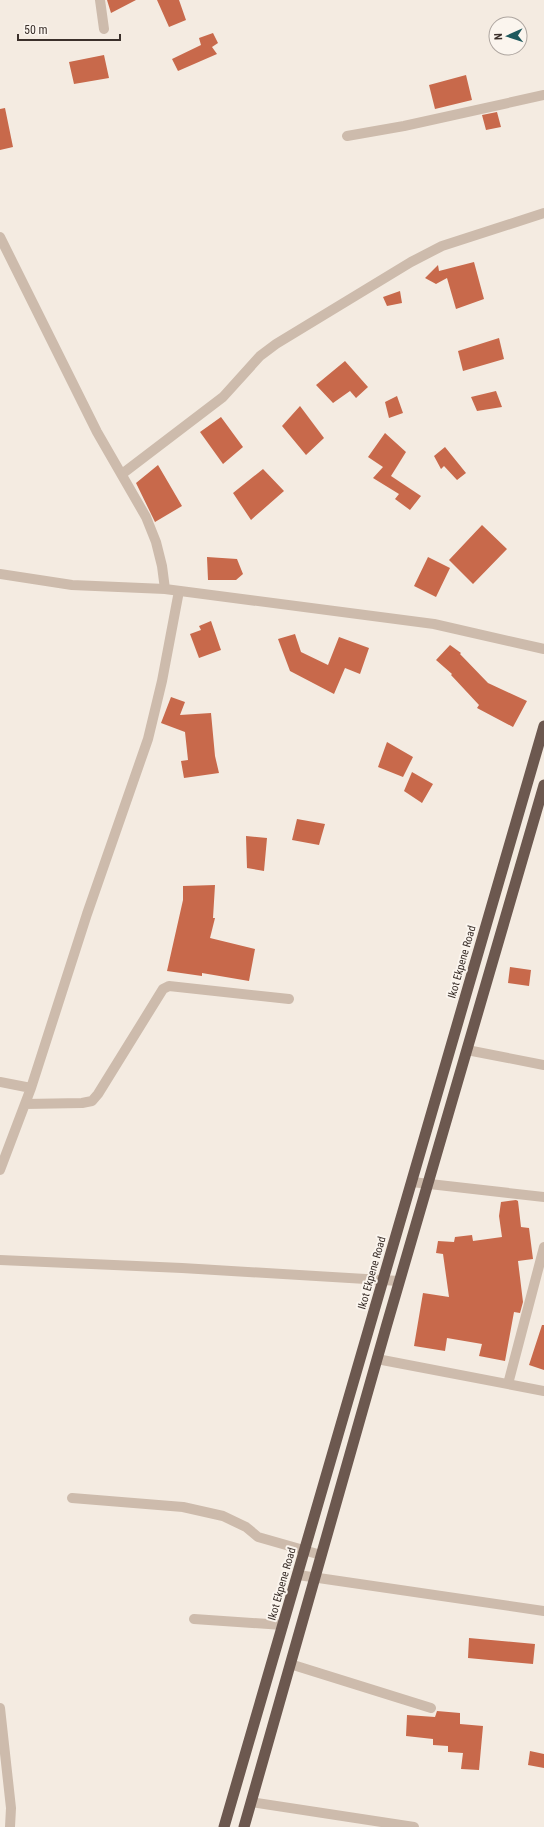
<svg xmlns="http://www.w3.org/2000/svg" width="544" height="1827" font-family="'Roboto Condensed',sans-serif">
<rect width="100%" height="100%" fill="#f4ebe1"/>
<path fill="#c8694b" d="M107 0H136L111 13Z
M157 0H179L186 20 169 27Z
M213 33 218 43 212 47 217 54 178 71 172 59 201 45 199 38Z
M104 55 109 78 74 84 69 62Z
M466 75 472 100 435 109 429 85Z
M5 108 13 147 0 150V109Z
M497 112 501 127 486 130 482 115Z
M474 262 484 299 456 309 447 278 436 284 425 278 438 265 439 271Z
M400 291 402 303 387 306 383 297Z
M499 338 504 359 463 371 458 351Z
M345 361 368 387 356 398 350 391 333 403 316 385Z
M496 391 502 407 477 411 471 397Z
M397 396 403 413 389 418 385 402Z
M300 406 324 438 306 455 282 426Z
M221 417 243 447 223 464 200 432Z
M385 433 406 452 391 476 421 496 410 510 395 499 399 494 373 478 383 467 368 457Z
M445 447 466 473 457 480 444 466 441 469 434 456Z
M158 465 182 506 155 522 136 483Z
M263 469 284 491 251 520 233 493Z
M482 525 507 549 473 584 449 560Z
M207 557 237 559 243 574 236 580H208Z
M428 557 450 568 436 597 414 586Z
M211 621 221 650 199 658 190 634 201 630 199 626Z
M295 634 301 652 328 665 339 637 369 648 360 674 345 668 334 694 290 671 278 639Z
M450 645 461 653 460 654 488 683 527 701 513 727 477 708 479 705 451 675 452 674 436 660Z
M171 697 185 702 180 715 211 713 215 756 219 773 184 778 181 761 188 760 185 732 161 723Z
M387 742 413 757 403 777 378 767Z
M412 772 433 784 422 803 404 791Z
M297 819 325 824 319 845 292 840Z
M246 836 267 838 264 871 247 868Z
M215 885 213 918H215L210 938 255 949 249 981 202 973V976L167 971 183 900V886Z
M510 967 531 970 529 986 508 983Z
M516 1200 518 1201 521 1227 529 1228 533 1259 518 1261 523 1302 520 1313 514 1312 505 1361 479 1356 482 1344 447 1338 445 1351 414 1346 423 1293 449 1297 443 1254 436 1253 438 1241 454 1242 455 1237 472 1235 473 1241 502 1237 499 1216 501 1202Z
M542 1325H544V1370L529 1365Z
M469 1638 535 1644 533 1664 468 1658Z
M437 1711 460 1713V1724L483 1726 479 1770 461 1769 463 1753 448 1752V1746L433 1745V1739L406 1736 407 1715 435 1717Z
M530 1751 544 1754V1768L528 1765Z"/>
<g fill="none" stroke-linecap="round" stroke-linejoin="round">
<path stroke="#cdbbac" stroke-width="10" d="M100 0 104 29
M347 136 404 126 544 95
M0 237 97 432 146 517 156 542 162 566 165 589
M122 474 223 397 260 356 276 344 411 262 442 246 544 213
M0 574 72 585 165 589 434 624 544 649
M467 1050 544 1065
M0 1082 31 1088
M25 1104 82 1103 92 1101 98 1094 163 989 169 986 289 999
M0 1170 31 1088 87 914 148 739 162 681 179 591
M412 1182 544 1197
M0 1260 182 1268 399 1281
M377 1359 544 1391
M508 1384 544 1247
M72 1498 183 1507 223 1516 246 1527 258 1537 321 1555
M298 1575 544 1611
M194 1619 283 1625
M290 1664 431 1708
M0 1708 11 1808 10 1827
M251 1802 414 1827"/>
<path stroke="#6c584f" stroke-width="11" d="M224 1827 544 726
M244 1827 387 1324 544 785"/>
</g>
<g text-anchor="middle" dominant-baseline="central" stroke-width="4" stroke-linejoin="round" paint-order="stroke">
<g font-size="11" fill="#3b302b" stroke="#fbf5ee">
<text transform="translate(462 962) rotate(-74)">Ikot Ekpene Road</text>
<text transform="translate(372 1273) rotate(-74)">Ikot Ekpene Road</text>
<text transform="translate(282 1584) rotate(-74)">Ikot Ekpene Road</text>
</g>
</g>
<g transform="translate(508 36) rotate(267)"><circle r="19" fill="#fbf5ee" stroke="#aea6a0"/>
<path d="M0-3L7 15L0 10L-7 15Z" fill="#1f5a5e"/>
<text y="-6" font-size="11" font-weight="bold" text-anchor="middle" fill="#3b302b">N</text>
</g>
<path d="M18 34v6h102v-6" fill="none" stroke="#3b302b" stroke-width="2"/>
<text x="24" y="34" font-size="12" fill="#3b302b" stroke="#fbf5ee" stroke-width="3" paint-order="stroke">50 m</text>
</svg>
